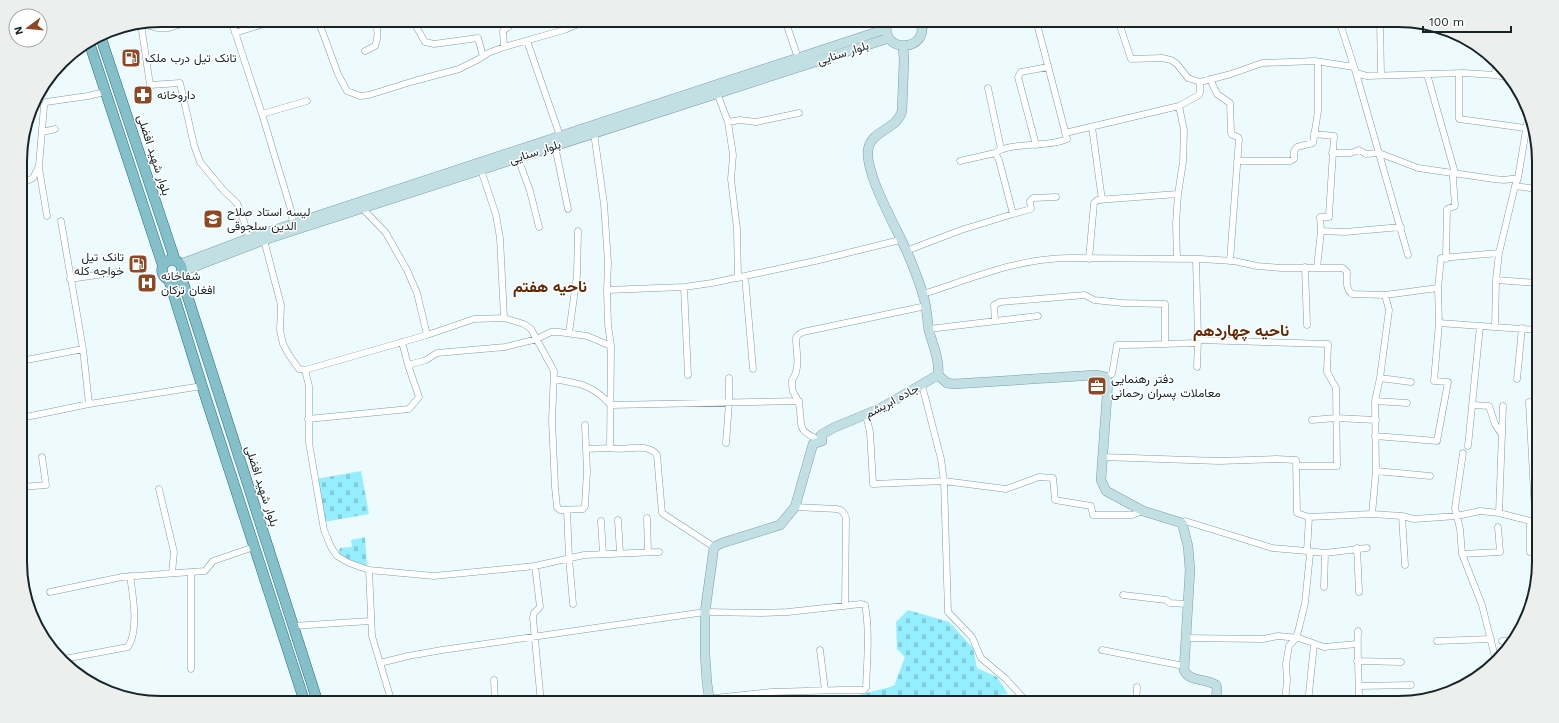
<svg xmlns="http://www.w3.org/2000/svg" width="1559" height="723" font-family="'Work Sans',Vazirmatn,sans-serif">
<defs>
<pattern id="cemetery-stones" width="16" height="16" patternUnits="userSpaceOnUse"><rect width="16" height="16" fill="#94eeff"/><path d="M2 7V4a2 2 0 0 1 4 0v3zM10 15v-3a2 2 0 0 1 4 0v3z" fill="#7fccdb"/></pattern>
</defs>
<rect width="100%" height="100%" fill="#eefbfe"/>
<path fill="url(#cemetery-stones)" d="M361 471 369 514 324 522 316 479Z
M365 537 367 567 350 561 338 554 340 548 352 547 351 540Z
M908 610 949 622 973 648 977 668 997 677 1008 694 927 703H853L851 697 894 686 905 657 897 649 896 622Z"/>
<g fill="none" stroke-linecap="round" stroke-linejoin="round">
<g stroke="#7e9ea4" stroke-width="7">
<path id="street" d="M231 20 262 114 291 210 293 224
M318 20 338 74 347 91 360 96 369 95 414 81 459 69 479 59 488 53 504 47 564 30 588 20
M414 20 417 28 425 42 434 44 478 38 483 56
M785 20 798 58
M1118 20 1131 59 1162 58 1171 60 1177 64 1188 78 1200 82 1231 74 1262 63 1315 61 1354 67
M1339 20 1356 73 1408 255
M1380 20 1381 75
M141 24 150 85 180 83 194 145 200 162 224 191 237 203 250 238
M142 24 158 28H169L185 23 223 20
M235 33 276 20
M527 41 560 136
M504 47 503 31 517 20
M365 51 375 46C379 37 378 29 375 20
M1356 73 1367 76 1463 73 1495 75 1511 78
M1427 74 1455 173 1453 174V178L1455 206 1447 209 1446 259
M1459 74V119L1525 128
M1495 75 1496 64
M1210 79 1217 94 1230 103 1231 132 1232 135 1238 137 1239 139 1230 261
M988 88 1001 149
M716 90 728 122 733 155 731 179 737 229 738 278
M262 114 307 101
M728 122 740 120 756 122 799 113
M1092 127 1102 200
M43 132 55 129
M594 133 604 204 608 262 607 290 608 325 611 346 610 448C623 452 647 441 657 455L662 513 714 547
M1065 133 1179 106 1199 95 1200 92V82
M1314 134 1334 136 1329 215V217H1320L1321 231 1317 268
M1036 145 1018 77 1021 72 1048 67
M555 146 568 209
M1332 153H1351L1359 150 1366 154 1379 153 1418 168 1494 179 1504 180 1518 178
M518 158 530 191 539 227
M960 161 995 153
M1237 161H1290L1294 159V151L1297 147 1313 143 1318 111V62
M39 168 47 216
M481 170 496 215 500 238 504 318
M20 184 33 178 39 166 44 106 46 102 88 96 105 92
M1515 186 1538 189
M362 208 386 233 407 270 417 293 427 335
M1013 214 1031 209 1030 201 1033 198 1056 197
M61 221 83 349 89 404
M1321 231 1345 232 1401 227
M264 240 281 305 280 330 283 344 289 355 299 369 305 370 427 335 474 319 504 318 524 324 531 329 554 371 552 421 555 487 557 507 560 510 583 509 585 506 587 471 585 425
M906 251 961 230 1013 214 999 160 995 153C1012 141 1048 148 1067 139L1036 20
M1089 259 1094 203 1097 200 1178 194
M1177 259 1176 224 1178 194 1183 162 1184 130 1179 106
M1196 259 1198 340 1197 367
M1305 267 1307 325
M745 276 753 369
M70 279 117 272
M1496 280 1538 283
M684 287 688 375
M607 290 684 287 712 283 815 261 900 240
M923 294C971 279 1018 258 1069 258L1200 259 1234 261 1257 266 1281 268H1343L1347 272C1347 279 1345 289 1352 294L1385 295 1438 288 1441 258 1499 253
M995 321 994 305 1000 302 1085 295 1094 300 1123 303 1165 304V344
M1439 323 1538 330
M1495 327 1496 280 1499 253 1515 186 1518 178 1528 118
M929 329 1038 316
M569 333 577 275 578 231
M1198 340 1328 344 1327 372 1336 388 1337 466H1297
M21 361 83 349
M408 365 426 360 437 353 505 347 537 339 551 332H559L587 336 611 346
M305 370 309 386V443L324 530 331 547 337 556 349 563 369 570 434 576 535 566 584 555 659 552
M1105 377 1112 374 1117 345C1144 345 1170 344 1197 343
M1380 378 1411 382
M554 379C581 384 591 384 611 405L799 401
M1517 379 1522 328
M922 385 941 459 944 481 948 612 972 637 981 658 1006 679 1028 703
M1375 401 1407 403
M1529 402 1535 513 1534 521
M1473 405 1489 406 1495 424 1502 435
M866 415 870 432 873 484 944 481 1006 489 1039 477 1053 478 1055 500 1091 506 1093 515H1132L1143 511
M21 418 89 404 202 386
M308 419 409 409 419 397 408 365 402 342
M1312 420 1336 418 1376 420
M1375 436 1437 441 1448 382 1434 381 1439 323 1438 288
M822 441C795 430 803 428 799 403 798 399 795 396 793 392 792 388 792 383 792 380 801 368 796 352 796 338L798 335 803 332 926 306
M726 443 729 403V378
M1468 446 1480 326
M586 449 610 448
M1463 453 1455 508 1460 529 1462 554 1482 605 1496 661
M1102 457 1219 461 1276 459 1296 460 1297 513 1309 517
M1376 471 1430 476
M21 487 46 485 42 457
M159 489 174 552 172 573
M795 507 837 509C842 510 844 512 846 518L845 606
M567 510 569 558 573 604
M1499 513 1503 406
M1372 514 1376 471 1375 401 1380 378 1389 310 1385 295
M1402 516 1405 565
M647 518 648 552
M618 520 620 553
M601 521 603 554
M1530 521V552
M1182 523 1185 521 1272 548 1307 551 1309 517 1372 514 1402 516 1414 519 1457 516 1480 511 1499 513 1530 521H1539
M1357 548 1359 592
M1462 554 1500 552 1498 527
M535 566 540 607 534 613 533 618 541 703
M369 570 372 636 392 703
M1324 587 1325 553
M50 592 122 577 205 571 213 561 254 547
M1123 595 1166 600 1170 603 1187 604
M293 626 370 621
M1358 631C1357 655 1359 679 1359 703
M1185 638 1263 639 1278 636 1299 638 1324 647 1357 644
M1437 641 1491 639
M1502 641H1514
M820 650 825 690
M1102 650 1184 666
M64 659 128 647C139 630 133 596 130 576
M1357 661 1401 662
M380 663 408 656 442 650 705 612 761 613 788 612 861 604 865 605C870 632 867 661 866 688L864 690H842L771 692 677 702 675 700 631 701 618 703
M191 669V572
M494 680 495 702
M1360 686 1411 685
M485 703 506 701 508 703
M1136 703 1137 687
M1285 703 1287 680 1286 664 1289 646 1296 638 1299 628 1305 603 1310 554 1307 551 1325 553 1367 548
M1308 703 1314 644"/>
</g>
<g stroke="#7e9ea4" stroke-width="10">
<path id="secondary" d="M888 20C876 55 933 53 920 20
M922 25 937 20
M181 264 250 238 886 29
M183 271 264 240 889 38
M938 375 947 383 954 384 1096 375 1105 377 1108 382 1101 480 1106 491 1143 511 1182 523 1188 546 1190 570 1184 670C1189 682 1205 678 1216 685L1217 688 1216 703
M710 703 707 683 705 654V612L714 547 722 543 780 525 795 507 813 444 822 441 821 435 833 428 881 408 938 375C940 361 933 345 929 331 927 319 927 306 923 295 919 280 913 266 907 252 897 229 865 174 868 150 871 130 897 130 902 111L904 60 903 46"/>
</g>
<g stroke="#2a6e79" stroke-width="11">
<path id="primary" d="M100 35 175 260
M89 42 163 266
M162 270a10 10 0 1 1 20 0a10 10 0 1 1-20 0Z
M181 276 318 703
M169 280 202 386 305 703"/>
</g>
<use href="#street" stroke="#fff" stroke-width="6"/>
<use href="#secondary" stroke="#c2dfe4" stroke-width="9"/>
<use href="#primary" stroke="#85bfc9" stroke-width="10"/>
</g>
<defs>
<g id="fuel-square" transform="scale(1)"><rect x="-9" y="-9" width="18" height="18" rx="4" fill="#8e4823" stroke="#fff"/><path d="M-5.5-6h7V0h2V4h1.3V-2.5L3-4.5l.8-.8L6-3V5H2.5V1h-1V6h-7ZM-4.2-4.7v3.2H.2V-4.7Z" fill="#fff"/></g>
<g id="pharmacy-square" transform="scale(1)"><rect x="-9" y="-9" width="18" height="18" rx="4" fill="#8e4823" stroke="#fff"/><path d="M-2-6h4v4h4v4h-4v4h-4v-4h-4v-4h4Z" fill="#fff"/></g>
<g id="school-square" transform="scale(1)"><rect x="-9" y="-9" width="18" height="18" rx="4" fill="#8e4823" stroke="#fff"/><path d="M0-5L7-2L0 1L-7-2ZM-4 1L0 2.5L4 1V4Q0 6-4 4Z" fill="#fff"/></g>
<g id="hospital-square" transform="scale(1)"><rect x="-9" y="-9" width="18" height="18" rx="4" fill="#8e4823" stroke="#fff"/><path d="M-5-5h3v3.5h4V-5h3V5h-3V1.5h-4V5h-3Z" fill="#fff"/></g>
<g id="office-square" transform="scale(1)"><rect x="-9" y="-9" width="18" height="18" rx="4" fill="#8e4823" stroke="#fff"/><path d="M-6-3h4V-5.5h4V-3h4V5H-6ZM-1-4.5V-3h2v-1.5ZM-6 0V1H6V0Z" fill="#fff"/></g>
</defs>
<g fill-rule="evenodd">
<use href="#fuel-square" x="131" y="58"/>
<use href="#pharmacy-square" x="143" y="95"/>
<use href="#school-square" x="213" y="219"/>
<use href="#fuel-square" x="138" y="264"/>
<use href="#hospital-square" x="147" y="283"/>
<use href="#office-square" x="1097" y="386"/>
</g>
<g text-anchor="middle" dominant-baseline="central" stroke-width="3" stroke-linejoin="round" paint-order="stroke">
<g font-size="12" fill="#182527" stroke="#fff">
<text transform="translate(843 53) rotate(-18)">بلوار سنایی</text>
<text transform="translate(535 152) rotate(-18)">بلوار سنایی</text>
<text transform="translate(154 155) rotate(72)">بلوار شهید افضلی</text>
<text transform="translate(892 401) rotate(-28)">جاده ابریشم</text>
<text transform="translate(262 486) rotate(72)">بلوار شهید افضلی</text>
</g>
<g font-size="12" fill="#182527" stroke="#fff" text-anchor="start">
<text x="145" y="58">تانک تیل درب ملک</text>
<text x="157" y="95">داروخانه</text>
<text x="227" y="212">لیسه استاد صلاح<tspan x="227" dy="14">الدین سلجوقی</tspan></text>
<text x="124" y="257" text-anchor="end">تانک تیل<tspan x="124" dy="14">خواجه کله</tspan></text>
<text x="161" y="276">شفاخانه<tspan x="161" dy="14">افغان ترکان</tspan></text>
<text x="1111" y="379">دفتر رهنمایی<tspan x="1111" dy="14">معاملات پسران رحمانی</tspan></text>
</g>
<g font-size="16" font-weight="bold" fill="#652701" stroke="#fff">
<text x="550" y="286">ناحیه هفتم</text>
<text x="1241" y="330">ناحیه چهاردهم</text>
</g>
</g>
<path d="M0 0H1559V723H0ZM161 27H1398A134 134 0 0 1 1532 161V562A134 134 0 0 1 1398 696H161A134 134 0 0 1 27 562V161A134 134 0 0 1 161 27Z" fill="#edeeee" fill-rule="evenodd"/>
<path fill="none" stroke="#182527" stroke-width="2" d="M161 27H1398A134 134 0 0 1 1532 161V562A134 134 0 0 1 1398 696H161A134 134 0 0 1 27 562V161A134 134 0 0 1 161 27Z"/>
<g transform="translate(28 28) rotate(254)"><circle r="19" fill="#ffffff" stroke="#a3a8a9"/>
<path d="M0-3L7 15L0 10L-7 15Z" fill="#8e4823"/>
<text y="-6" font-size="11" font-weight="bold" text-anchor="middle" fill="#182527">N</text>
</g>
<path d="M1423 26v6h88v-6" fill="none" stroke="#182527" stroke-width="2"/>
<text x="1429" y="26" font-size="12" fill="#182527" stroke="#ffffff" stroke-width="3" paint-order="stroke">100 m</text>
</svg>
